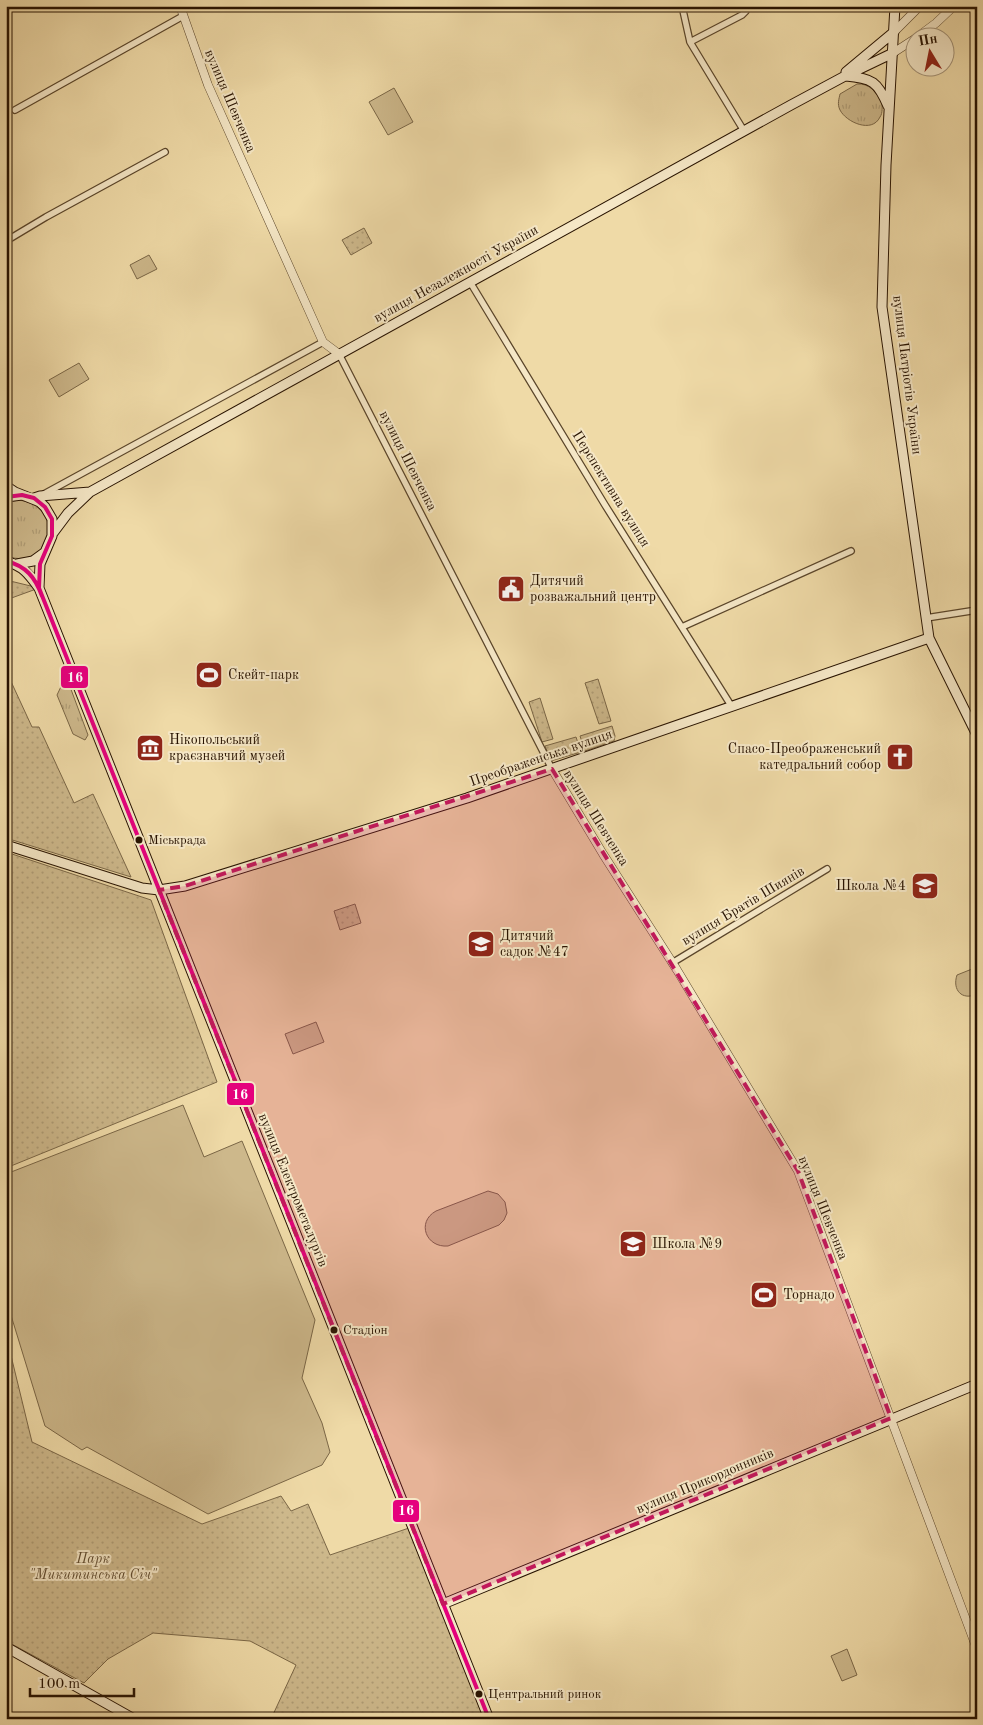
<svg xmlns="http://www.w3.org/2000/svg" width="983" height="1725" font-family="'Old Standard TT',serif">
<defs>
<pattern id="grass-tufts" width="24" height="20" patternUnits="userSpaceOnUse" patternTransform="scale(1.25)"><rect width="24" height="20" fill="#cdb88b"/><path d="M3 7l-1-3M5 7V3M7 7l1-3M15 17l-1-3M17 17v-4M19 17l1-3" fill="none" stroke="#b09d76"/></pattern>
<pattern id="park-dots" width="8" height="8" patternUnits="userSpaceOnUse" patternTransform="scale(1.25)"><rect width="8" height="8" fill="#cdb88b"/><path d="M2 2h.1M6 6h.1" fill="none" stroke="#b09d76" stroke-width="1.8" stroke-linecap="round"/></pattern>
</defs>
<rect width="100%" height="100%" fill="#efdaa7"/>
<filter id="stains"><feTurbulence type="fractalNoise" baseFrequency=".004" numOctaves="4"/><feColorMatrix values="0 0 0 0 .2 0 0 0 0 .09 0 0 0 0 .02 0 0 0 .5 -.17"/></filter>
<radialGradient id="worn" r=".72"><stop offset=".6" stop-color="#630" stop-opacity="0"/><stop offset="1" stop-color="#630" stop-opacity=".3"/></radialGradient>
<path fill="url(#grass-tufts)" stroke="#7a6646" d="M857 84C869 83 876 92 882 101 882 106 883 113 880 117 872 134 846 122 840 110 837 104 839 99 840 94Z
M18 500C68 506 51 572 6 556V503Z
M66 676 88 735 85 740 73 734 57 695Z"/>
<path fill="url(#park-dots)" stroke="#7a6646" d="M364 228 372 243 351 255 342 240Z
M6 580 39 588 6 600Z
M6 675H8L32 727H39L74 803 93 794 131 877 6 838Z
M598 679 611 721 599 724 585 683Z
M540 698 553 739 542 742 529 702Z
M612 726 615 736 614 741 585 751 580 736Z
M576 737 581 752 551 761 545 746Z
M6 852 151 900 217 1082 6 1168Z
M355 904 361 923 340 930 334 911Z
M6 1335 32 1442 202 1524 281 1496 291 1511 308 1504 330 1555 409 1528 484 1719H271L296 1665 250 1641 153 1633 108 1659 84 1683 6 1641Z"/>
<path fill="#cdb88b" stroke="#7a6646" d="M394 88 413 122 388 135 369 102Z
M149 255 157 269 137 279 130 265Z
M79 363 89 379 59 397 49 380Z
M977 967V994C962 1001 952 990 957 975Z
M316 1022 324 1042 293 1054 285 1034Z
M183 1105 204 1157 242 1141 315 1320 302 1378 322 1423 330 1452 322 1465 208 1514 87 1447 82 1450 45 1426 6 1299V1174Z
M488 1191 498 1194 505 1202 507 1213 504 1220 499 1225 448 1246C426 1248 416 1222 436 1211Z
M847 1649 857 1675 842 1681 831 1656Z"/>
<g fill="none" stroke-linecap="round" stroke-linejoin="round">
<g stroke="#5a452a" stroke-width="8">
<path id="minor" d="M682 6 690 42 744 131
M690 42 742 15 746 11 747 6
M15 110 183 16
M6 241 46 217 165 152
M470 282 605 505 732 707
M339 354 552 769
M44 494 323 342
M926 618 977 610
M682 627 851 551
M672 963 827 869"/>
</g>
<g stroke="#5a452a" stroke-width="9">
<path id="tertiary" d="M180 6 208 85 323 342 339 354
M894 32 920 6
M916 38 936 23 954 6
M893 53 916 38
M552 769 603 854 677 970 798 1171 977 1649"/>
</g>
<g stroke="#281301" stroke-width="11">
<path id="secondary" d="M895 6 886 165 882 307 929 638 977 735
M846 72 894 32
M846 76C872 78 878 82 888 106
M6 486 15 492 40 502 45 507 52 519V536L40 564 39 587
M6 497 22 495
M34 498 40 496 90 492
M53 533 68 513 90 492 791 105 845 76 893 53
M6 561C24 567 28 573 39 588L489 1719
M17 564 33 561 44 553
M6 845 142 888 159 890 185 886 467 798 929 638
M443 1604 977 1384
M6 1647 134 1719"/>
</g>
<use href="#minor" stroke="#f5e7c6" stroke-width="5.5"/>
<use href="#tertiary" stroke="#f5e7c6" stroke-width="8"/>
<use href="#secondary" stroke="#f5e7c6" stroke-width="9"/>
<g stroke="#f5e7c6" stroke-width="8">
<path id="bus-1" d="M6 497 22 495 34 498 45 507 52 519V536L40 564 39 588 489 1719
M6 561C26 566 35 577 42 596"/>
</g>
<use href="#bus-1" stroke="#e5007d" stroke-width="4"/>
</g>
<path fill="#c2185b" fill-opacity="0.2" stroke="#c2185b" stroke-width="4" stroke-dasharray="10 6" stroke-linejoin="round" d="M552 769 798 1171 891 1418 443 1604 159 890 185 886Z"/>
<defs>
<g id="civic-square" transform="scale(1.4375)"><rect x="-9" y="-9" width="18" height="18" rx="4" fill="#8f2418" stroke="#f5e7c6"/><path d="M-.6-6.5H3V-4.5H.6V-3L4-1V1h2V6H-6V1h2V-1L-.6-3ZM-1.2 2.5V6h2.4V2.5Z" fill="#fff"/></g>
<g id="stadium-square" transform="scale(1.4375)"><rect x="-9" y="-9" width="18" height="18" rx="4" fill="#8f2418" stroke="#f5e7c6"/><path d="M0-5a6.5 5 0 1 0 0 10a6.5 5 0 1 0 0-10ZM-3.5-1.8h7v3.6h-7Z" fill="#fff"/></g>
<g id="museum-square" transform="scale(1.4375)"><rect x="-9" y="-9" width="18" height="18" rx="4" fill="#8f2418" stroke="#f5e7c6"/><path d="M0-6L6-3V-2H-6V-3ZM-5-1h2V3h-2ZM-1-1h2V3h-2ZM3-1h2V3H3ZM-6 4H6V6H-6Z" fill="#fff"/></g>
<g id="church-square" transform="scale(1.4375)"><rect x="-9" y="-9" width="18" height="18" rx="4" fill="#8f2418" stroke="#f5e7c6"/><path d="M-1.2-6h2.4v3.5h3.3v2.4h-3.3V6h-2.4V-.1h-3.3v-2.4h3.3Z" fill="#fff"/></g>
<g id="school-square" transform="scale(1.4375)"><rect x="-9" y="-9" width="18" height="18" rx="4" fill="#8f2418" stroke="#f5e7c6"/><path d="M0-5L7-2L0 1L-7-2ZM-4 1L0 2.5L4 1V4Q0 6-4 4Z" fill="#fff"/></g>
</defs>
<g fill-rule="evenodd">
<use href="#civic-square" x="511" y="589"/>
<use href="#stadium-square" x="209" y="675"/>
<use href="#museum-square" x="150" y="748"/>
<use href="#church-square" x="900" y="757"/>
<use href="#school-square" x="925" y="886"/>
<use href="#school-square" x="481" y="944"/>
<use href="#school-square" x="633" y="1244"/>
<use href="#stadium-square" x="764" y="1295"/>
</g>
<g fill="#281301" stroke="#f5e7c6" stroke-width="2">
<circle cx="139" cy="840" r="4.5"/>
<circle cx="334" cy="1330" r="4.5"/>
<circle cx="479" cy="1694" r="4.5"/>
</g>
<g text-anchor="middle" dominant-baseline="central" stroke-width="4" stroke-linejoin="round" paint-order="stroke">
<g font-size="13" fill="#281301" stroke="#f5e7c6" text-anchor="start">
<text x="148" y="840">Міськрада</text>
<text x="343" y="1330">Стадіон</text>
<text x="488" y="1694">Центральний ринок</text>
</g>
<g font-size="14" fill="#281301" stroke="#f5e7c6">
<text transform="translate(230 101) rotate(67)">вулиця Шевченка</text>
<text transform="translate(456 274) rotate(-29)">вулиця Незалежності України</text>
<text transform="translate(907 375) rotate(83)">вулиця Патріотів України</text>
<text transform="translate(408 461) rotate(63)">вулиця Шевченка</text>
<text transform="translate(611 489) rotate(58)">Перспективна вулиця</text>
<text transform="translate(541 758) rotate(-19)">Преображенська вулиця</text>
<text transform="translate(596 818) rotate(58)">вулиця Шевченка</text>
<text transform="translate(743 906) rotate(-31)">вулиця Братів Шиянів</text>
<text transform="translate(293 1190) rotate(68)">вулиця Електрометалургів</text>
<text transform="translate(823 1208) rotate(68)">вулиця Шевченка</text>
<text transform="translate(705 1481) rotate(-23)">вулиця Прикордонників</text>
</g>
<g font-size="14" fill="#281301" stroke="#f5e7c6" text-anchor="start">
<text x="530" y="581">Дитячий<tspan x="530" dy="16">розважальний центр</tspan></text>
<text x="228" y="675">Скейт-парк</text>
<text x="169" y="740">Нiкопольський<tspan x="169" dy="16">краєзнавчий музей</tspan></text>
<text x="881" y="749" text-anchor="end">Спасо-Преображенський<tspan x="881" dy="16">катедральний собор</tspan></text>
<text x="906" y="886" text-anchor="end">Школа №4</text>
<text x="500" y="936">Дитячий<tspan x="500" dy="16">садок №47</tspan></text>
<text x="652" y="1244">Школа №9</text>
<text x="783" y="1295">Торнадо</text>
</g>
<g font-size="14" font-style="italic" fill="#624d31" stroke="#f5e7c6">
<text x="93" y="1559">Парк<tspan x="93" dy="16">"Микитинська Січ"</tspan></text>
</g>
</g>
<g stroke="#f5e7c6" stroke-width="2">
<rect x="60" y="665" width="29" height="24" rx="5" fill="#e5007d"/>
<rect x="226" y="1082" width="29" height="24" rx="5" fill="#e5007d"/>
<rect x="392" y="1499" width="28" height="24" rx="5" fill="#e5007d"/>
</g>
<g font-size="14" text-anchor="middle" font-weight="bold" fill="#fff">
<text x="75" y="682">16</text>
<text x="240" y="1099">16</text>
<text x="406" y="1515">16</text>
</g>
<rect width="983" height="1725" fill="none" stroke="#efdaa7" stroke-width="25"/>
<rect x="8" y="8" width="968" height="1710" fill="none" stroke="#281301" stroke-width="2.5"/>
<rect x="12" y="12" width="958" height="1700" fill="none" stroke="#281301"/>
<g transform="translate(930 52) rotate(350)"><circle r="24" fill="#f5e7c6" stroke="#a39277"/>
<path d="M0-4L9 19L0 12L-9 19Z" fill="#8f2418"/>
<text y="-8" font-size="14" font-weight="bold" text-anchor="middle" fill="#281301">Пн</text>
</g>
<path d="M30 1688v8h104v-8" fill="none" stroke="#281301" stroke-width="2.5"/>
<text x="38" y="1688" font-size="15" fill="#281301" stroke="#f5e7c6" stroke-width="4" paint-order="stroke">100 m</text>
<rect width="100%" height="100%" filter="url(#stains)"/>
<rect width="100%" height="100%" fill="url(#worn)"/>
</svg>
